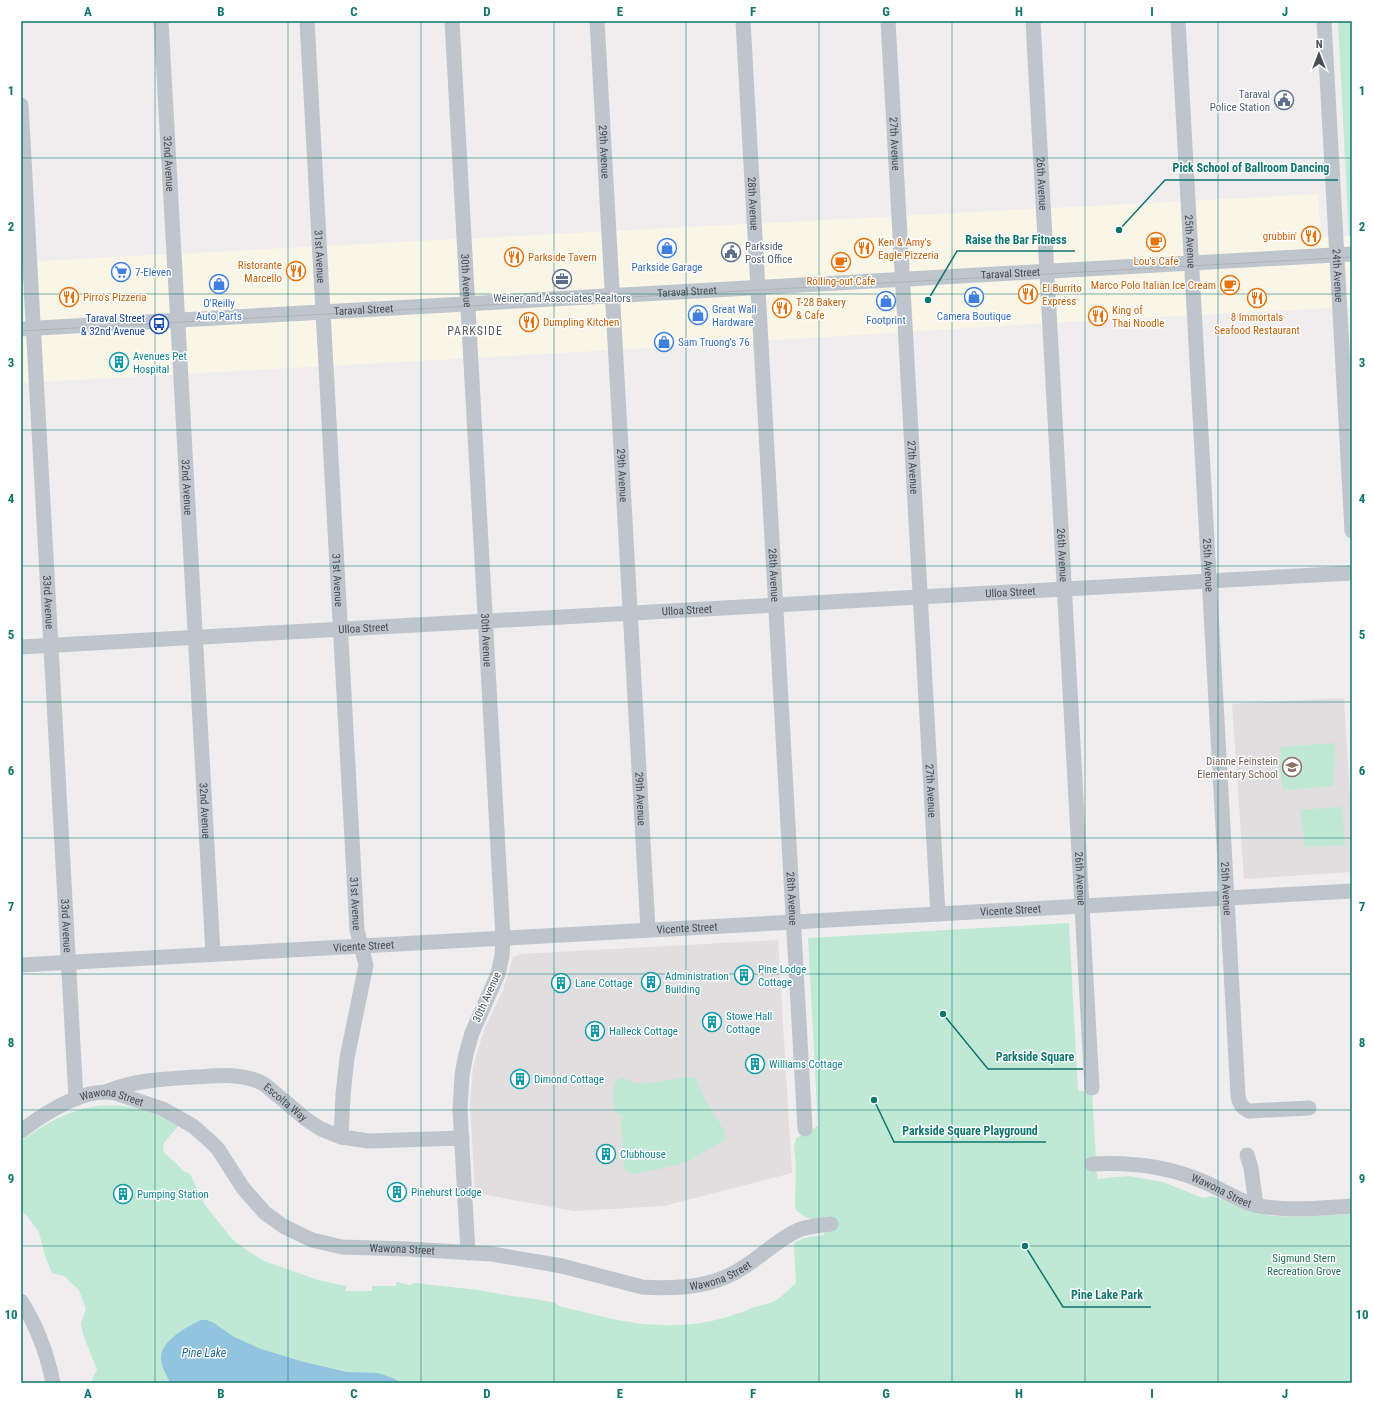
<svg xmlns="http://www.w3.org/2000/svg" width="1373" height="1404" font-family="'Roboto Condensed',sans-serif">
<rect width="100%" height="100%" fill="#efeded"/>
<path fill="#f9f6e7" d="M1318 194 1321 237 1352 236V307L1050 323 616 350 21 383V262Z"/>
<path fill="#e0dede" d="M1344 698 1352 830V872L1244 879 1232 704Z
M778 940 792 1173 664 1206 574 1211 475 1193 470 1104 473 1067 484 1030 503 990 513 957 521 954Z"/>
<path fill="#bfe8d5" d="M1338 21H1352V236H1349Z
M1335 743 1333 786 1284 790 1279 768 1281 747Z
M1342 807 1345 845 1305 847 1300 810Z
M1069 923 1078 1091H1092L1097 1179 1128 1176 1163 1182 1203 1198 1212 1196 1245 1209 1272 1216 1298 1217 1352 1214V1383H93L92 1379 97 1370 83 1334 81 1323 86 1309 79 1290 64 1276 52 1273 45 1256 39 1232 27 1216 21 1211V1141C73 1103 119 1091 178 1126L164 1143 163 1150 165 1154 178 1165 182 1170 190 1174 205 1205 232 1239 245 1249 264 1261 318 1280 346 1286V1291H372V1286H396V1282L410 1285 415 1283 478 1290 511 1296 536 1299 555 1303 561 1307C577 1310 592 1314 608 1318 659 1329 703 1329 752 1308 760 1305 770 1304 778 1299 784 1295 790 1288 796 1283L794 1243 804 1238 824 1235 823 1217 812 1219 805 1217 796 1210 795 1204 796 1165 794 1147 796 1138 812 1130 818 1126 808 938Z
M622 1077C627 1079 632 1083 636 1083 652 1086 684 1073 696 1079L706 1102 725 1132 726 1139 688 1161 677 1165 634 1174 626 1171 624 1166 621 1121 623 1116 615 1112C614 1101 609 1080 622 1077Z"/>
<path fill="#92c4e0" d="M201 1320H207L214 1323 234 1337 261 1349 304 1362 347 1372 378 1373 395 1379 401 1383H170C167 1375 160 1365 161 1357 162 1340 188 1326 201 1320Z"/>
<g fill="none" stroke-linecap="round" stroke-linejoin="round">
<g stroke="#bfc5cd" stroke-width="15">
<path id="s1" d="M161 21 213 954"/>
<path id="s2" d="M307 21 357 930 366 965 347 1058 343 1095 341 1137"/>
<path id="s3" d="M452 21 503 938 502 956 498 974 472 1033 466 1054 462 1075 460 1110 468 1253"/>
<path id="s4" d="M597 21 648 930"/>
<path id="s5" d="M743 21 805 1129"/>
<path id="s6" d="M888 21 938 914"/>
<path id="s7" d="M1033 21 1092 1088"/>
<path id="s8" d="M1178 21 1238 1096C1239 1103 1242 1108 1249 1111L1309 1108"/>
<path id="s9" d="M1324 21 1352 531"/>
<path id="s10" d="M21 105 76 1099"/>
<path id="s11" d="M21 329 1352 254"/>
<path id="s12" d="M21 647 1352 573"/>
<path id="s13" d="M21 965 1352 891"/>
<path id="s14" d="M108 1091C137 1080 163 1079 194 1077 218 1076 242 1072 264 1084L307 1120 321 1129 341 1137 369 1141 462 1138"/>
<path id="s15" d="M21 1131C45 1113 85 1087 115 1093L163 1109 193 1126 210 1141 218 1149 243 1188 265 1213 283 1226 312 1240 342 1247 408 1249 492 1254 562 1266 642 1287C671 1289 705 1288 732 1274 757 1262 776 1239 801 1229 811 1226 821 1225 831 1224"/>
<path d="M1247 1155 1251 1168 1256 1205"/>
<path id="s16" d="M1092 1164C1130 1162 1167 1166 1202 1181 1220 1188 1236 1200 1255 1205 1286 1212 1320 1208 1352 1206"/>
<path d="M21 1301C37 1326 47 1353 53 1383"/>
</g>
<path stroke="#afb1b6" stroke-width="1" d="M21 331 1352 257"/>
</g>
<path fill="none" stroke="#0f766e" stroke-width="1" stroke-opacity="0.55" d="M155 21V1383M288 21V1383M421 21V1383M554 21V1383M686 21V1383M819 21V1383M952 21V1383M1085 21V1383M1218 21V1383M21 158H1352M21 294H1352M21 430H1352M21 566H1352M21 702H1352M21 838H1352M21 974H1352M21 1110H1352M21 1246H1352"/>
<defs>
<g id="civic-ring" transform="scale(1)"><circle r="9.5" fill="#fff" stroke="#5c6f8a" stroke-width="1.5"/><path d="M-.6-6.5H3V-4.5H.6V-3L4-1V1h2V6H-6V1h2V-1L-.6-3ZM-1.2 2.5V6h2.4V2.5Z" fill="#5c6f8a"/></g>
<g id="restaurant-ring" transform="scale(1)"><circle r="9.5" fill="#fff" stroke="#e8710a" stroke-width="1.5"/><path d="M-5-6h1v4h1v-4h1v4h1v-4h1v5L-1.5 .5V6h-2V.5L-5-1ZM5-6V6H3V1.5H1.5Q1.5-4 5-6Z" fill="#e8710a"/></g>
<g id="cafe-ring" transform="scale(1)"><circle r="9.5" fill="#fff" stroke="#e8710a" stroke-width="1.5"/><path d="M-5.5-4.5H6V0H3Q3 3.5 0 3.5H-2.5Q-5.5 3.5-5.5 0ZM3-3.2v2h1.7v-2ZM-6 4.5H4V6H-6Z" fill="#e8710a"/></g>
<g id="shop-ring" transform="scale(1)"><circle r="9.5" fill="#fff" stroke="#3f7fe0" stroke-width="1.5"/><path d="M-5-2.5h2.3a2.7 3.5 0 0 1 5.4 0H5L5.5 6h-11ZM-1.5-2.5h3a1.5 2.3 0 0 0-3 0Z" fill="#3f7fe0"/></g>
<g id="supermarket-ring" transform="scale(1)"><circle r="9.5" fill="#fff" stroke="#3f7fe0" stroke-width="1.5"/><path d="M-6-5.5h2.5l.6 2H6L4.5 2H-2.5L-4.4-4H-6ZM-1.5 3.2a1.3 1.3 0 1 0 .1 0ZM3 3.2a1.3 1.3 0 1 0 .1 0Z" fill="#3f7fe0"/></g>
<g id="office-ring" transform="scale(1)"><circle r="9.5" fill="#fff" stroke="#5c6f8a" stroke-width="1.5"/><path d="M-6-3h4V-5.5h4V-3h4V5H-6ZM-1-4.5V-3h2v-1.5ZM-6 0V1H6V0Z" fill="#5c6f8a"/></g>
<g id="bus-ring" transform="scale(1)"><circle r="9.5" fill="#fff" stroke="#1a4fb4" stroke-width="1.5"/><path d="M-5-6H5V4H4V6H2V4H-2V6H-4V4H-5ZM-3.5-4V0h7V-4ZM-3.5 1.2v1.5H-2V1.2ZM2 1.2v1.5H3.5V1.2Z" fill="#1a4fb4"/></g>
<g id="building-ring" transform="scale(1)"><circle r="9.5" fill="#fff" stroke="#0f9aa8" stroke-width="1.5"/><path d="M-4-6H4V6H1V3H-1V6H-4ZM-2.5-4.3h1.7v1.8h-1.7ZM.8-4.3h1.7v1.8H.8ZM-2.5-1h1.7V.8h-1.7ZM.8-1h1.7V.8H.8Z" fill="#0f9aa8"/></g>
<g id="school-ring" transform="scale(1)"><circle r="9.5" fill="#fff" stroke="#8d6e63" stroke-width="1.5"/><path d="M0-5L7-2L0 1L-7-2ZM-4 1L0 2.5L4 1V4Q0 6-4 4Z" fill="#8d6e63"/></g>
</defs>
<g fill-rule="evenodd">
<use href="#civic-ring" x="1284" y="100"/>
<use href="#restaurant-ring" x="1311" y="236"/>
<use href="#cafe-ring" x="1156" y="242"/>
<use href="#shop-ring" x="667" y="248"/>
<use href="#restaurant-ring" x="864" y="248"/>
<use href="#civic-ring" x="731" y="252"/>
<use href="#restaurant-ring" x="514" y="257"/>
<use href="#cafe-ring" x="841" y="262"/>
<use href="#restaurant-ring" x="296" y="271"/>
<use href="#supermarket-ring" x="121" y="272"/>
<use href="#office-ring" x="562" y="279"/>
<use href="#shop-ring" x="219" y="284"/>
<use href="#cafe-ring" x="1230" y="285"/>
<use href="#restaurant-ring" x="1028" y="294"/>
<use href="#restaurant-ring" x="69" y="297"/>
<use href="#shop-ring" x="974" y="297"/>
<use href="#restaurant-ring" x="1257" y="298"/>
<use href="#shop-ring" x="886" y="301"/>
<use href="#restaurant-ring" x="782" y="308"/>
<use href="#shop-ring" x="698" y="315"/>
<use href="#restaurant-ring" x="1098" y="316"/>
<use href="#restaurant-ring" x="529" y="322"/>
<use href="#bus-ring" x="159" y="324"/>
<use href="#shop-ring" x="664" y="342"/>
<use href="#building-ring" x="119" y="362"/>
<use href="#school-ring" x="1292" y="767"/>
<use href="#building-ring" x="744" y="975"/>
<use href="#building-ring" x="651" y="982"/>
<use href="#building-ring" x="561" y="983"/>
<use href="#building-ring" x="712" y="1022"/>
<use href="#building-ring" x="595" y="1031"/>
<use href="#building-ring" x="755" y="1064"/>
<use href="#building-ring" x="520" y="1079"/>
<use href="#building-ring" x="606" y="1154"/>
<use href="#building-ring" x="397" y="1192"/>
<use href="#building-ring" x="123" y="1194"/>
</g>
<g text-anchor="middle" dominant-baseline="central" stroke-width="3" stroke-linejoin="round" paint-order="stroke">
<g font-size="11" fill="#4e5e75" stroke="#fff" text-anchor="end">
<text x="1270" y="94">Taraval<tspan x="1270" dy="13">Police Station</tspan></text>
<text x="745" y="246" text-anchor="start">Parkside<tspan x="745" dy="13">Post Office</tspan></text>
<text x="562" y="298" text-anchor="middle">Weiner and Associates Realtors</text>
</g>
<g font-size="11" fill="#474d57" stroke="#fff">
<text stroke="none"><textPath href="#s6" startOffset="123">27th Avenue</textPath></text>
<text stroke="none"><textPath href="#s4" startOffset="131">29th Avenue</textPath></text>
<text stroke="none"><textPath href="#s1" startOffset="143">32nd Avenue</textPath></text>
<text stroke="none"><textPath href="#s7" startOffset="163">26th Avenue</textPath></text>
<text stroke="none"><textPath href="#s5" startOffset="183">28th Avenue</textPath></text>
<text stroke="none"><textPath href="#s8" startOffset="221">25th Avenue</textPath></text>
<text stroke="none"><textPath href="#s2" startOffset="236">31st Avenue</textPath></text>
<text stroke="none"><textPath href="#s11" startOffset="991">Taraval Street</textPath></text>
<text stroke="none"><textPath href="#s9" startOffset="255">24th Avenue</textPath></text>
<text stroke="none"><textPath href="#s3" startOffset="260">30th Avenue</textPath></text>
<text stroke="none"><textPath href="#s11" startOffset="667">Taraval Street</textPath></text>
<text stroke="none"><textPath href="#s11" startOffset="343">Taraval Street</textPath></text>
<text stroke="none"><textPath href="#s6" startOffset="447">27th Avenue</textPath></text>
<text stroke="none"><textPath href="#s4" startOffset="455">29th Avenue</textPath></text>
<text stroke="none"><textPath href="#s1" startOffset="467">32nd Avenue</textPath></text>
<text stroke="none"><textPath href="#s7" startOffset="535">26th Avenue</textPath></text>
<text stroke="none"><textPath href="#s8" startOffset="545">25th Avenue</textPath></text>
<text stroke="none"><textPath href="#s5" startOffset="555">28th Avenue</textPath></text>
<text stroke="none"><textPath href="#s2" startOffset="560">31st Avenue</textPath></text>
<text stroke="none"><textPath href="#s12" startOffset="991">Ulloa Street</textPath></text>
<text stroke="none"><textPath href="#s10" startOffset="498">33rd Avenue</textPath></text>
<text stroke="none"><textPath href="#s12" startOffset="667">Ulloa Street</textPath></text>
<text stroke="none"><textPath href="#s12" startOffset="343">Ulloa Street</textPath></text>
<text stroke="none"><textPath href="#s3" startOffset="620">30th Avenue</textPath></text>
<text stroke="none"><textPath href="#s6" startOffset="771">27th Avenue</textPath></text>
<text stroke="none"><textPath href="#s4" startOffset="779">29th Avenue</textPath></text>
<text stroke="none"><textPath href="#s1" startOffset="791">32nd Avenue</textPath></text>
<text stroke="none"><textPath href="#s7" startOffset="859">26th Avenue</textPath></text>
<text stroke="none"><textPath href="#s8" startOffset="869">25th Avenue</textPath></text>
<text stroke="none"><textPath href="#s5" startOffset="879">28th Avenue</textPath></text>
<text stroke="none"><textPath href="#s2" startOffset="884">31st Avenue</textPath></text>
<text stroke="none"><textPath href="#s13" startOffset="991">Vicente Street</textPath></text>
<text stroke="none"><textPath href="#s10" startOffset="822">33rd Avenue</textPath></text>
<text stroke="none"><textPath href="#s13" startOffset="667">Vicente Street</textPath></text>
<text stroke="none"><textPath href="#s13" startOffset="343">Vicente Street</textPath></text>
<text transform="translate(487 997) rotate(-66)">30th Avenue</text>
<text stroke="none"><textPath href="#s15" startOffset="101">Wawona Street</textPath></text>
<text stroke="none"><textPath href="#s14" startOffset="187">Escolta Way</textPath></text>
<text stroke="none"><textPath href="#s16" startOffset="134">Wawona Street</textPath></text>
<text stroke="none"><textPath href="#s15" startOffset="448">Wawona Street</textPath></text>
<text stroke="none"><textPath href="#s15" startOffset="772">Wawona Street</textPath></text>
</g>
<g font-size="11" fill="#c56008" stroke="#fff" text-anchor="start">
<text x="1297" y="236" text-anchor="end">grubbin'</text>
<text x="878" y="242">Ken &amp; Amy's<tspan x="878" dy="13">Eagle Pizzeria</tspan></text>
<text x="528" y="257">Parkside Tavern</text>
<text x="1156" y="261" text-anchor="middle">Lou's Cafe</text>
<text x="282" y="265" text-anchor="end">Ristorante<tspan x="282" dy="13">Marcello</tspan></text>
<text x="841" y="281" text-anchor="middle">Rolling-out Cafe</text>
<text x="1216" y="285" text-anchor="end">Marco Polo Italian Ice Cream</text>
<text x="1042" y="288">El Burrito<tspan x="1042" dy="13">Express</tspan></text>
<text x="83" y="297">Pirro's Pizzeria</text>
<text x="796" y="302">T-28 Bakery<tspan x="796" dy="13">&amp; Cafe</tspan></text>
<text x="1112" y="310">King of<tspan x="1112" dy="13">Thai Noodle</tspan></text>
<text x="1257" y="317" text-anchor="middle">8 Immortals<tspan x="1257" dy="13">Seafood Restaurant</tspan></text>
<text x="543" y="322">Dumpling Kitchen</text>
</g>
<g font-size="11" fill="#366cbe" stroke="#fff">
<text x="667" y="267">Parkside Garage</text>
<text x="135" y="272" text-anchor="start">7-Eleven</text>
<text x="219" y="303">O'Reilly<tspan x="219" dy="13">Auto Parts</tspan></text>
<text x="712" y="309" text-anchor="start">Great Wall<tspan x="712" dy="13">Hardware</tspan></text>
<text x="974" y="316">Camera Boutique</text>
<text x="886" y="320">Footprint</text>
<text x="678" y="342" text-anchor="start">Sam Truong's 76</text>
</g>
<g font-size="11" fill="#164399" stroke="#fff" text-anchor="end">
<text x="145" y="318">Taraval Street<tspan x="145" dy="13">&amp; 32nd Avenue</tspan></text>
</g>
<g font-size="11" fill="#0d838f" stroke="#fff" text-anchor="start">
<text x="133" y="356">Avenues Pet<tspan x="133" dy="13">Hospital</tspan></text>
<text x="758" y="969">Pine Lodge<tspan x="758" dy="13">Cottage</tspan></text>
<text x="665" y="976">Administration<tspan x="665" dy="13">Building</tspan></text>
<text x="575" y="983">Lane Cottage</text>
<text x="726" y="1016">Stowe Hall<tspan x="726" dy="13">Cottage</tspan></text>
<text x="609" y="1031">Halleck Cottage</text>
<text x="769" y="1064">Williams Cottage</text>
<text x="534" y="1079">Dimond Cottage</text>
<text x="620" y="1154">Clubhouse</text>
<text x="411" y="1192">Pinehurst Lodge</text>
<text x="137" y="1194">Pumping Station</text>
</g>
<g font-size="11" fill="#785e54" stroke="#fff" text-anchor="end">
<text x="1278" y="761">Dianne Feinstein<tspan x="1278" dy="13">Elementary School</tspan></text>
</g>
<g font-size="11" fill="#226f54" stroke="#fff">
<text x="1304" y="1258">Sigmund Stern<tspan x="1304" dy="13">Recreation Grove</tspan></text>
</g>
<g font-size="12" letter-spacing="1" fill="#5a5c60" stroke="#fff">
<text x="475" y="331">PARKSIDE</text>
</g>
<g font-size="12" font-style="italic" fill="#1e6a94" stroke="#fff">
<text x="204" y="1353">Pine Lake</text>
</g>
</g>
<path fill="none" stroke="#0f766e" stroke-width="1.5" d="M1119 230L1165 180H1338M928 300L957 251H1075M943 1014L988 1069H1083M874 1100L894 1142H1046M1025 1246L1063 1307H1151"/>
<g fill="#0f766e" stroke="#fff" stroke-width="1.5">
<circle cx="1119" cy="230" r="4"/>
<circle cx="928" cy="300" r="4"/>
<circle cx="943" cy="1014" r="4"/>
<circle cx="874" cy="1100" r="4"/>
<circle cx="1025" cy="1246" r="4"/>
</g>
<g font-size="12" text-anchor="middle" font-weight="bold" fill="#0f766e" stroke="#fff" stroke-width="3" stroke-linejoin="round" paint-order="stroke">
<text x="1251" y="172">Pick School of Ballroom Dancing</text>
<text x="1016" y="244">Raise the Bar Fitness</text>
<text x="1035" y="1061">Parkside Square</text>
<text x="970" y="1135">Parkside Square Playground</text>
<text x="1107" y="1299">Pine Lake Park</text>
</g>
<rect width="1373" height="1404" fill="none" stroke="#ffffff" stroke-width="44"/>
<g transform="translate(1319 54)" stroke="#ffffff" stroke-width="3" paint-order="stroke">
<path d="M0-3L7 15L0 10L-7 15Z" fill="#474d57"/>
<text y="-6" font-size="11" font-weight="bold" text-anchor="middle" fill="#474d57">N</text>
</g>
<rect x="22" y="22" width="1329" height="1360" fill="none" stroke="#0f766e" stroke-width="1.5"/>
<g font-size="13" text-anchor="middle" font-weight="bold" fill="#0f766e">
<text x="88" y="16">A</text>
<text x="221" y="16">B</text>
<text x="354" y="16">C</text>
<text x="487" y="16">D</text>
<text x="620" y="16">E</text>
<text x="753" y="16">F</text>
<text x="886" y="16">G</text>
<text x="1019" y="16">H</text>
<text x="1152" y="16">I</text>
<text x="1285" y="16">J</text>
<text x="11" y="95">1</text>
<text x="1362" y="95">1</text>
<text x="11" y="231">2</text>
<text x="1362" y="231">2</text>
<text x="11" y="367">3</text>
<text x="1362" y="367">3</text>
<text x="11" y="503">4</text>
<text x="1362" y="503">4</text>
<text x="11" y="639">5</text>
<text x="1362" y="639">5</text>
<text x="11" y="775">6</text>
<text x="1362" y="775">6</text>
<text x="11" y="911">7</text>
<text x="1362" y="911">7</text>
<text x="11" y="1047">8</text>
<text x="1362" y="1047">8</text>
<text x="11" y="1183">9</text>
<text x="1362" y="1183">9</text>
<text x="11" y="1319">10</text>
<text x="1362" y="1319">10</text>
<text x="88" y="1398">A</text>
<text x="221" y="1398">B</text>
<text x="354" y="1398">C</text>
<text x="487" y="1398">D</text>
<text x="620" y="1398">E</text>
<text x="753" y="1398">F</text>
<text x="886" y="1398">G</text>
<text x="1019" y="1398">H</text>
<text x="1152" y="1398">I</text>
<text x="1285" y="1398">J</text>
</g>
</svg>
